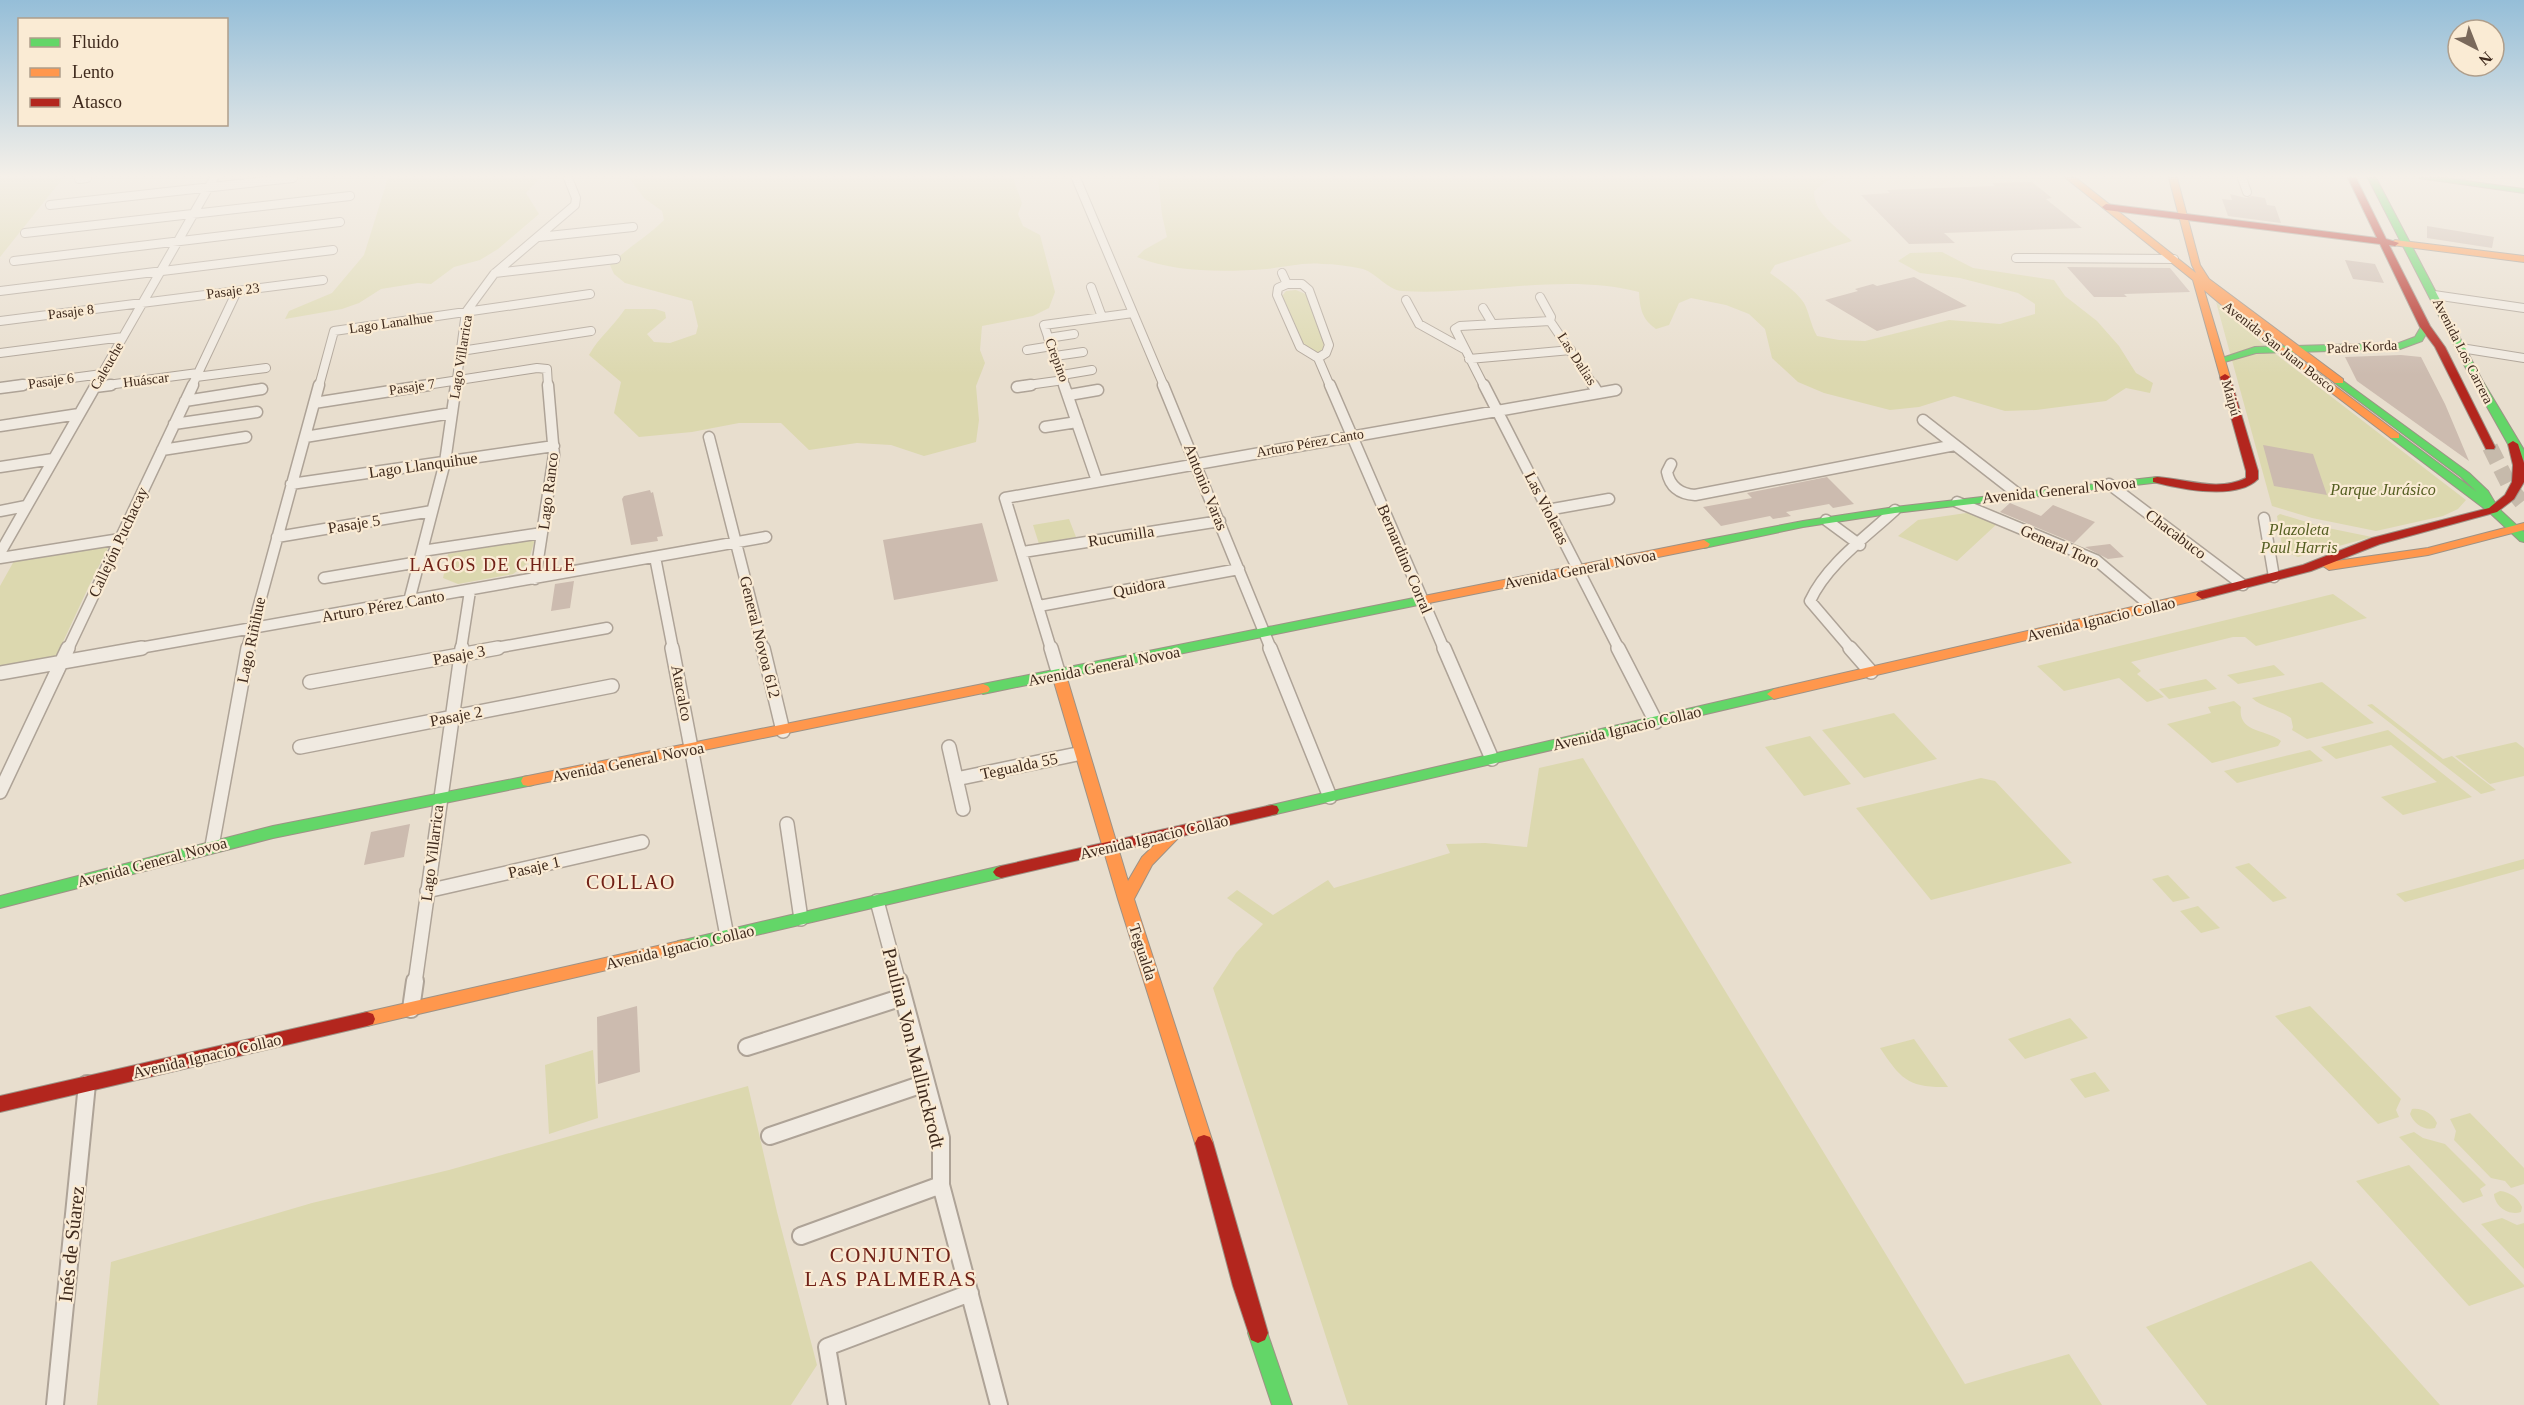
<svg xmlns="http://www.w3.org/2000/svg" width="2524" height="1405" font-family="Georgia,serif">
<rect width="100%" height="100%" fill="#e8dece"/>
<path fill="#dcd8af" d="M0 178H63L0 257Z
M388 178H533L538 180 526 193 539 214 498 249 480 260 454 267 431 284 418 283 381 289 359 303 342 309 285 319 289 311 332 293 364 255Z
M629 178H1013L1022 203 1018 214 1023 226 1040 235 1055 292 1049 308 1033 316 982 326 980 350 985 363 976 386 979 420 976 442 924 456 891 445 857 443 809 450 781 423H739L692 432 639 437 614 413 621 382 589 355C599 337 614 326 625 309H655L665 312 666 318 647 334 654 342 670 343 696 334 698 326 692 301 625 283 614 274 610 265C627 248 647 237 664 220L662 211 644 198Z
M1158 178H1835L1826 181 1814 191C1813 212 1837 228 1852 241L1775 265 1770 273C1781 281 1796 291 1804 303 1809 312 1811 326 1817 336L1839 340 1865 341 1949 320 2000 324 2035 314V304L2018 293 1960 278 1920 273 1898 261 1910 253 1942 252 1973 268 2054 280 2065 296 2097 321 2119 346 2136 373 2153 383 2150 393 2126 388 2106 401 2036 410 2005 411 1954 396 1919 407 1890 410 1824 393 1798 382 1772 358 1765 329 1749 314 1726 305 1691 298 1679 303 1669 325 1656 329C1642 319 1640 309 1639 292 1564 272 1479 296 1402 291 1388 290 1376 273 1363 269 1350 266 1335 264 1322 264 1304 262 1285 267 1267 269 1224 272 1177 273 1137 257L1144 250 1167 237 1162 215Z
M1296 290 1308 295 1324 345 1321 352 1314 353 1306 349 1282 296 1286 291Z
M2216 302 2264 345 2466 500 2458 509 2443 516 2376 531 2312 518 2272 506Z
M1980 511 1999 522 1957 561 1898 536 1918 520Z
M2280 514 2323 527 2372 537 2298 557 2283 551 2277 516Z
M1069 519 1076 537 1039 544 1033 525Z
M535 539 528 563 513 574 458 584 443 578 448 554Z
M109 546 88 588 56 657 0 667V586L14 561Z
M2333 594 2367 618 2256 646 2245 637H2233L2131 662 2141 671 2137 674 2164 697 2147 702 2119 678 2064 691 2037 666Z
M2274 665 2285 675 2238 684 2227 675Z
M2206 679 2217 689 2169 699 2159 689Z
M2322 682 2374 723 2307 739 2292 730 2293 727 2291 718C2278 709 2263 708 2252 698Z
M2234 701 2241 707C2237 733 2267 729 2281 741L2278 746 2212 763 2167 724 2211 713 2208 707Z
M2372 704 2443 759 2452 756 2496 790 2481 794 2367 705Z
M1894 713 1937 759 1864 778 1822 730Z
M2388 730 2472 797 2403 815 2381 797 2437 782 2391 745 2336 759 2321 747Z
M1810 736 1851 784 1804 796 1765 747Z
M2516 742 2524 748V776L2490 784 2455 756Z
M2310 750 2323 761 2237 783 2224 771Z
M1583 758 1965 1384 2069 1354 2102 1405H1348L1213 988 1236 953 1263 924 1227 898 1237 890 1273 915 1328 880 1334 888 1450 853 1446 844 1485 843 1527 847 1539 768Z
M1981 778 1995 781 2072 863 1931 900 1856 808Z
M2524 859V869L2405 902 2396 894Z
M2249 863 2287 898 2273 902 2235 867Z
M2168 875 2190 898 2173 902 2152 879Z
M2198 906 2220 928 2201 933 2180 911Z
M2310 1006 2401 1099 2396 1110 2399 1117 2378 1124 2275 1016Z
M2070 1018 2088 1038 2025 1059 2008 1039Z
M1914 1039 1948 1087C1908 1088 1901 1079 1880 1048Z
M593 1050 598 1118 549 1134 545 1065Z
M2095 1072 2110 1091 2085 1098 2070 1079Z
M748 1086 777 1212 817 1365 791 1405H97L111 1262 312 1203 449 1170Z
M2412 1109C2423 1108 2432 1113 2437 1123L2435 1128C2424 1131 2414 1124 2410 1114Z
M2470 1113 2524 1168V1184L2511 1188 2505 1181 2491 1178 2454 1140 2456 1131 2450 1119Z
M2414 1132 2423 1138 2445 1144 2486 1185 2480 1189 2483 1196 2463 1203 2399 1137Z
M2409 1165 2524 1285V1287L2469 1306 2356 1181Z
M2500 1191C2510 1192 2518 1198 2522 1207L2521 1212C2509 1216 2495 1207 2494 1194Z
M2502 1218 2517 1225 2524 1223V1269L2481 1224Z
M2311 1261 2440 1405H2207L2146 1327Z"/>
<path fill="#ccbbaf" d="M2032 182 2052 198 2046 199 2082 228 1944 233 1955 243 1909 244 1861 195 1890 193 1887 190 1995 186 1992 183Z
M2230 194 2246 198 2252 196 2265 198 2267 205 2275 206 2281 223 2228 216 2222 199 2232 200Z
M2427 226 2494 237 2492 248 2427 238Z
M2345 260 2375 264 2384 283 2353 279Z
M2067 267 2170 268 2190 292 2124 294 2127 297H2094Z
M1914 277 1967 306 1877 331 1825 300 1858 291 1855 289 1873 284 1877 286Z
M2401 355 2421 357 2445 404 2469 461 2357 381 2345 357Z
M2263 445 2313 454 2327 495 2274 486Z
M1827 477 1854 504 1833 508 1829 504 1786 512 1791 516 1773 519 1770 516 1721 526 1703 507 1752 498 1747 493Z
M650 490 651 493 653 492 663 536 657 537 658 541 631 545 622 499 624 496Z
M2010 503 2041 516 2053 505 2095 522 2074 543 2000 512Z
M982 523 998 581 894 600 883 540Z
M2110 544 2124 557 2108 559 2085 547Z
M574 581 570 608 551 611 555 584Z
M410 824 404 857 364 865 371 832Z
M637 1006 640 1072 598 1084 597 1017Z"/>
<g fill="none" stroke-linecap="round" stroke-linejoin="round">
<path stroke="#c6baab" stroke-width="16" stroke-dasharray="16 8" stroke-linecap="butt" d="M2490 447 2511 489 2524 505"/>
<g stroke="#aea397" stroke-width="10">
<path id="street-far3" d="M1076 178 1164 386
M2242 178 2247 192
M79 179 87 178
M50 205 293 178
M25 233 350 196
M539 237 633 227
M2016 258 2174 259
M14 261 340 222
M495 273 616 259
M1282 273 1287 284
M1287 284H1302L1309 290 1329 345 1326 353 1318 358 1300 347 1277 295 1278 288Z
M1091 287 1102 317
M0 291 333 250
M2434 295 2524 308
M1540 297 1551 317 1550 321 1594 386
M1406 300 1419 324 1464 349
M1483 308 1492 323
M0 321 323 280
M1048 338 1074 334
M2461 348 2524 358
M1027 350 1052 346
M461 351 591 331
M0 353 123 337
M1055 356 1083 352
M1318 358 1330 386
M1469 359 1571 350
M1062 375 1092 370
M196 377 266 368
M12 386 102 374
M95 386 214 178
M100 386 198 373
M192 386 237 291
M319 386 334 331 590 294
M420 386 537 368 547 369 548 386
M456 386 466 312 494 274 575 205 576 198 568 178
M1021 386 1064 380
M1065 386 1044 325 1133 313
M1484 386 1455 329 1460 326 1550 321"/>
</g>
<g stroke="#aea397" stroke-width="13">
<path id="street-far2" d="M1064 385 1097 481
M1163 385 1271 649
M1330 385 1444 649
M1484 385 1619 649
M1593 385 1598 393
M95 387 111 385
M1017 387 1031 385
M0 388 23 385
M1069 395 1098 390
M185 401 262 389
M314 403 429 385
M1923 420 2018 494
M174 424 257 412
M0 426 79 414
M1045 427 1077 422
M305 437 452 413
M709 437 763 649
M162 450 246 437
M1671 464 1667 472C1670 487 1680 494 1695 495L1955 445
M0 467 53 459
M291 484 554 446
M2109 484 2243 585
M1957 502 2096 560 2153 608
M1547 510 1609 499
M0 511 26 506
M2264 518 2274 577
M1826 520 1860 545
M277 537 432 511
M422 551 542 533
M1023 552 1220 521
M0 553 96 385
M655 557 673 649
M0 558 120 539
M324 578 419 562
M535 579 554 455 548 385
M409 601 445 462 456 385
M1039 606 1239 569
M68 649 193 385
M134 649 766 537
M247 649 319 385
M461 649 470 591
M490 649 607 628
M1051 649 1005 498 1616 390
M1851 649 1810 601C1827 564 1866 537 1895 510"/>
</g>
<g stroke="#aea397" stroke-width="16">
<path id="street-far1" d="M672 648 727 936
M763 648 783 731
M1051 648 1059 675
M1270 648 1330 797
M1444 648 1492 759
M1618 648 1656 722
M1850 648 1871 672
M0 673 142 648
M310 682 498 648
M300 747 612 686
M949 747 963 809
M956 779 1082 753
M0 792 68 648
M787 824 801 919
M212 846 248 648
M427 891 642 842
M877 901 899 983
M415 983 462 648"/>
</g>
<g stroke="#aea397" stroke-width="20">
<path id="street" d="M899 981 941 1138V1185L999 1405
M411 1009 415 981
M747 1047 903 997
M770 1136 926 1083
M801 1236 941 1185
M55 1405 87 1084
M837 1405 827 1347 970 1293"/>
</g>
<g stroke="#9d9286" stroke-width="2">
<path id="fast" d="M2368 178H2376L2482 380 2524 450V460L2520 459 2508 444 2472 380Z
M2419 178H2445L2524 189V193Z
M2422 325 2430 327 2422 341 2400 349 2256 353 2221 363 2216 360 2255 347 2399 343 2415 337Z
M2339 378 2469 473 2488 491 2498 508 2524 532V542L2520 541 2489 512 2391 438V434H2399L2477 492 2461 477 2335 383 2334 381Z
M2157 477 2161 478V482L1895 513 1803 527 1704 548 1698 544 1704 540 1803 521 1895 507Z
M1424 596 1428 597 1430 600 1428 603 983 694 976 689 983 684Z
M1774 689 1779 691 1781 694 1779 697 1272 815 1267 814 1265 810 1267 806 1272 805Z
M528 776 533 777 535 781 533 785 273 838 0 908V896L273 826Z
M1001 866 1006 868 1009 872 1006 876 1001 878 684 952 678 951 676 946 678 941 684 940Z
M1258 1323 1265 1326 1292 1405H1272L1248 1333 1251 1326Z"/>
</g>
<g stroke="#9d9286" stroke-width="2">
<path id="slow" d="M2066 178H2076L2196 273 2192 265 2169 178H2177L2200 265 2209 279 2343 379V383H2335L2249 319 2275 341 2399 434V438H2391L2269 345 2204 290 2230 377 2225 380 2221 379 2193 280Z
M2395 240 2524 256V262L2392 245 2391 243Z
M2524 523V530L2428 555 2329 570 2323 566 2329 562 2428 548Z
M1704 540 1710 544 1708 547 1424 604 1418 600 1424 596Z
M2202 591 2206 592 2208 595 2206 598 1774 699 1767 694 1774 689Z
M1059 671 1066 675 1128 881 1142 857 1170 830H1180L1182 834 1152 865 1134 899 1213 1143 1210 1149 1204 1151 1198 1149 1195 1143 1118 899 1052 675Z
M983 684 988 686 990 689 988 692 528 786 523 785 521 781 523 777 528 776Z
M684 940 690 941 692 946 690 951 684 952 367 1026 361 1024 359 1019 361 1014 367 1012Z"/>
</g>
<g stroke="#9d9286" stroke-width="2">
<path id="jam" d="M2348 178H2356L2386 239 2399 243 2395 246 2389 245 2430 326 2445 347 2495 447 2494 449H2486L2435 347 2420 327 2380 244 2106 210 2102 207 2106 204 2377 238Z
M2225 374 2230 377 2258 471V479C2236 501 2181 489 2153 482V478L2157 477C2187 479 2218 492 2246 478V471L2220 377Z
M2513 441 2518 444 2524 463V482L2514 499 2497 512 2380 544 2311 571 2202 599 2196 595 2198 592 2303 565 2372 538 2489 508 2505 495 2512 482 2513 465 2508 444Z
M1272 805 1277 806 1279 810 1277 814 1001 878 996 876 993 872 996 868 1001 866Z
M367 1012 373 1014 375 1019 373 1024 367 1026 0 1112V1096Z
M1204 1135 1210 1137 1213 1143 1268 1333 1265 1340 1258 1343 1251 1340 1233 1286 1195 1143 1198 1137Z"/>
</g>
<use href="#street-far3" stroke="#f0eae1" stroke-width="8"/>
<use href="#street-far2" stroke="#f0eae1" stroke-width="10"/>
<use href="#street-far1" stroke="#f0eae1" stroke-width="13"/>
<use href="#street" stroke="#f0eae1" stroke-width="16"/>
<use href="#fast" fill="#63d668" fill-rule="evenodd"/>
<use href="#slow" fill="#ff974d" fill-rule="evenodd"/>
<use href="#jam" fill="#b3261e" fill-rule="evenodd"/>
</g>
<linearGradient id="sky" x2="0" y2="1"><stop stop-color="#95bed8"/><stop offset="0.47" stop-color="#f5f0e9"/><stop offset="1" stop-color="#f5f0e9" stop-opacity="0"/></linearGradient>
<rect width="2524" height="375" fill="url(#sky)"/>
<g text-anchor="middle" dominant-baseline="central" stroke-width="4.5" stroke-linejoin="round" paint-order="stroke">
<g font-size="14" fill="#3f2a1d" stroke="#faebd4">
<text transform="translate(233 291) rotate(-7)">Pasaje 23</text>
<text transform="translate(71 312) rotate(-7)">Pasaje 8</text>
<text transform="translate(391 323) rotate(-8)">Lago Lanalhue</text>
<text transform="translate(2279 347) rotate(38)">Avenida San Juan Bosco</text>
<text transform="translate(2362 347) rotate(-3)">Padre Korda</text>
<text transform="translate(2463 351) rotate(63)">Avenida Los Carrera</text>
<text transform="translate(461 357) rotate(-81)">Lago Villarrica</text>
<text transform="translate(1577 359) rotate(57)">Las Dalias</text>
<text transform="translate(1057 360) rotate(70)">Crepino</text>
<text transform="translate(107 366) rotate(-60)">Caleuche</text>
<text transform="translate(146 380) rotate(-7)">Huáscar</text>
<text transform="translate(51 381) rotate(-8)">Pasaje 6</text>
<text transform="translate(412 387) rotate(-9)">Pasaje 7</text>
<text transform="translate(2231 398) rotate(74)">Maipú</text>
<text transform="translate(1310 443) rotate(-10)">Arturo Pérez Canto</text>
</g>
<g font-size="16" fill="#3f2a1d" stroke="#faebd4">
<text transform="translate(423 465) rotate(-8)">Lago Llanquihue</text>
<text transform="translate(1206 487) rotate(68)">Antonio Varas</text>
<text transform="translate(2059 490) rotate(-6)">Avenida General Novoa</text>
<text transform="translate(548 491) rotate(-83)">Lago Ranco</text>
<text transform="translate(1547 508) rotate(63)">Las Violetas</text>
<text transform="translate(354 524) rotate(-9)">Pasaje 5</text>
<text transform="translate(2176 534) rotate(37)">Chacabuco</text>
<text transform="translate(1121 536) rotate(-9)">Rucumilla</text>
<text transform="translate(118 542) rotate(-65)">Callejón Puchacay</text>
<text transform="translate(2060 546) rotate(24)">General Toro</text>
<text transform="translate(1405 559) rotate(67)">Bernardino Corral</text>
<text transform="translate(1580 569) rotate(-11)">Avenida General Novoa</text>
<text transform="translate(1139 587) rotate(-11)">Quidora</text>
<text transform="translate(383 606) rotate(-10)">Arturo Pérez Canto</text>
<text transform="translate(2101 619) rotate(-13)">Avenida Ignacio Collao</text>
<text transform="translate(760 637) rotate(76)">General Novoa 612</text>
<text transform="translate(251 640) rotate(-78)">Lago Riñihue</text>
<text transform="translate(459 655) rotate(-10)">Pasaje 3</text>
<text transform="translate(1104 666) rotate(-11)">Avenida General Novoa</text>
<text transform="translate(682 693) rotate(79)">Atacalco</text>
<text transform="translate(456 716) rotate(-11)">Pasaje 2</text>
<text transform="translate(1627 728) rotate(-13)">Avenida Ignacio Collao</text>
<text transform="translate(628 762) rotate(-11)">Avenida General Novoa</text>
<text transform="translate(1019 766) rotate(-12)">Tegualda 55</text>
<text transform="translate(1154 837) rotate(-13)">Avenida Ignacio Collao</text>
<text transform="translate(432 853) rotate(-83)">Lago Villarrica</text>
<text transform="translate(152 862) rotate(-15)">Avenida General Novoa</text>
<text transform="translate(534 867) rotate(-13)">Pasaje 1</text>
<text transform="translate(680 947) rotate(-13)">Avenida Ignacio Collao</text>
<text transform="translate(1143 952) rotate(72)">Tegualda</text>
<text transform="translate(207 1056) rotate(-13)">Avenida Ignacio Collao</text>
</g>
<g font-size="16" font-style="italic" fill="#545e21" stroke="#faebd4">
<text x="2383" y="489">Parque Jurásico</text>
<text x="2299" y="529">Plazoleta<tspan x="2299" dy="18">Paul Harris</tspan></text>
</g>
<g font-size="18" letter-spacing="1.5" fill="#712117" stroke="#faebd4">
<text x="493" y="565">LAGOS DE CHILE</text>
</g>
<g font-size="20" letter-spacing="1.5" fill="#712117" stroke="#faebd4">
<text x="631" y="882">COLLAO</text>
</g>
<g font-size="20" fill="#3f2a1d" stroke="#faebd4">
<text transform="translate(914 1048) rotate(76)">Paulina Von Mallinckrodt</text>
<text transform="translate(71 1244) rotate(-84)">Inés de Súarez</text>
</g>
<g font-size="21" letter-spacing="1.5" fill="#712117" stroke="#faebd4">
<text x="891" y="1255">CONJUNTO<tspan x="891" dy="24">LAS PALMERAS</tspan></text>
</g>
</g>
<rect x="18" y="18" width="210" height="108" fill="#faebd4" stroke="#af9e8b" stroke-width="1.5"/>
<rect x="30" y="38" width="30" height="9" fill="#63d668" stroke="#af9e8b" stroke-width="1.5"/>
<text x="72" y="48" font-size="18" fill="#3f2a1d">Fluido</text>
<rect x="30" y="68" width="30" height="9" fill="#ff974d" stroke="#af9e8b" stroke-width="1.5"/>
<text x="72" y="78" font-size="18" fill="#3f2a1d">Lento</text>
<rect x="30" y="98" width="30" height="9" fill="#b3261e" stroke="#af9e8b" stroke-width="1.5"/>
<text x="72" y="108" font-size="18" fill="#3f2a1d">Atasco</text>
<g transform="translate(2476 48) rotate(138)"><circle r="28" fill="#faebd4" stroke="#af9e8b" stroke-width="1.5"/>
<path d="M0-4.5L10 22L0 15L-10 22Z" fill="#7a695b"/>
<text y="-9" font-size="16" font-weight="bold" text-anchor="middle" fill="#3f2a1d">N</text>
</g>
</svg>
